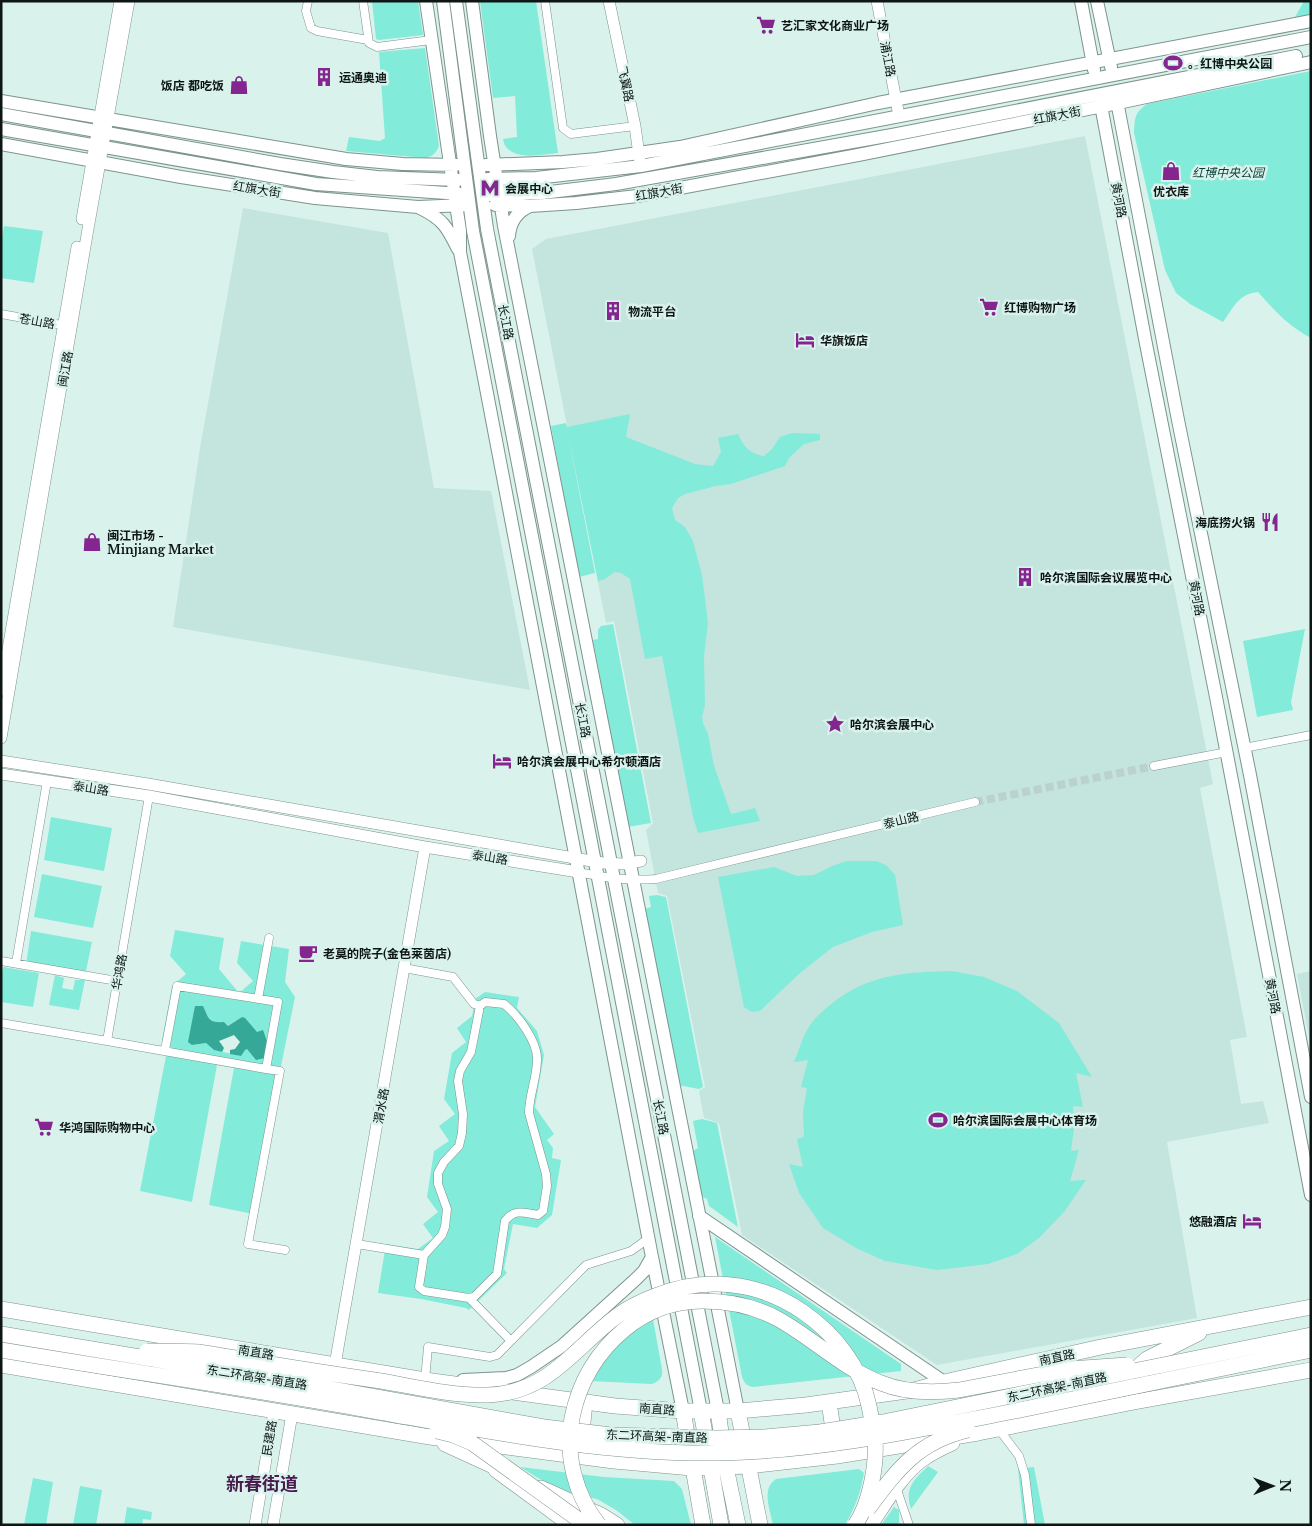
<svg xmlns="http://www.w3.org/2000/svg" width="1312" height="1526" font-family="'Libre Baskerville','Noto Sans SC',serif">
<rect width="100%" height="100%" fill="#daf2ec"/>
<path fill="#c4e4de" d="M1085 136 1213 784 1200 788 1247 1037 1230 1040 1241 1104 1263 1101 1269 1123 1167 1142 1197 1318 937 1365 742 1235 719 1123 704 1118 699 1091 705 1087 667 896 658 893 646 830 653 823 614 621 606 623 532 249 546 239Z
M243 208 388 233 434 488 491 491 530 690 173 627 200 448Z
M1311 971V1047L1297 974Z"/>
<path fill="#83ebd9" d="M372 1H418L423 35 379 40 376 39Z
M480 1H536L558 153C543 154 518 161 506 147 504 145 504 142 503 139L517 137 515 96 493 98Z
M1304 1H1311V22L1290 26Z
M425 48 439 146C436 153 433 156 426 158L346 151 349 137 380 141 385 138 379 52Z
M1311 71V338C1288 326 1275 311 1258 292 1238 294 1234 307 1223 322L1190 304 1176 293 1165 270 1134 133C1135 118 1134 113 1147 104Z
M4 226 43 231 34 283 1 278V242Z
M630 414 626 437 695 464 713 466 721 452 718 438 738 434C744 447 749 453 764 456L772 449 780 437 792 433 820 434V440L804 444 789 458 785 466 731 484 716 486 685 494 678 498 672 508 675 520 685 527 693 541 702 575 708 623 704 656 705 705 702 717 703 723 708 734 714 766 731 814 755 808 760 821 698 833 693 817 662 656 645 659 630 579 621 573 615 572 605 579 598 581 568 434 595 573 579 577 551 426 566 423 567 427Z
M613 624 651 823 628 827 593 640 598 639V630L601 626Z
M1305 629 1291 702 1293 710 1257 717 1243 641Z
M51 817 112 828 104 871 44 860Z
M847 861H876L886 865 895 875 903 925 872 932 833 947 800 973 760 1011 752 1012 744 1007 718 877 774 867 797 876 814 875 832 866Z
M42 874 102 886 93 928 34 917Z
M657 895 666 897 703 1087 699 1089 678 1085 645 909 651 907 649 896Z
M175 930 224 938 219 969 239 993 253 981 237 963 241 941 289 949 285 982 295 997 280 1071 266 1069 268 1044 242 1017 228 1026 224 1022C208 1023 209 1019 203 1007L192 1045 206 1043 214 1050 241 1056 245 1049H247L265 1058 264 1072 279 1074 253 1214 209 1205 234 1068 217 1065 192 1202 140 1191 166 1056 165 1050 167 1041 162 1040 172 986 186 974 170 956Z
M31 931 92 942 85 976 26 965Z
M3 967 39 973 33 1007 1 1002V978Z
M952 971 984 977 1017 991 1059 1023 1092 1077 1076 1073 1083 1107 1073 1106 1074 1128 1071 1151 1079 1150 1070 1181 1086 1180 1064 1212 1039 1238 1017 1254 988 1264 937 1270 885 1261 856 1248 823 1228 799 1193 789 1164 803 1167 797 1139 804 1137 803 1112 807 1088 801 1087 808 1060 794 1062C799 1051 802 1037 809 1027 814 1018 823 1011 830 1005 867 974 907 972 952 971Z
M55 975 64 978 62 988 73 990 75 980H85L79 1010 49 1005Z
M485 992 519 997 517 1008 537 1031 544 1055 535 1107 554 1134 547 1140 553 1148 552 1158 561 1160 552 1215 537 1228 513 1224 504 1269 507 1273 469 1310 466 1308 421 1299 378 1293 386 1244 418 1249 433 1238 423 1224 438 1212 427 1197 434 1151 449 1141 439 1126 455 1114 444 1099 452 1053 466 1042 457 1028 472 1016 475 999Z
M702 1119 717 1123 738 1227 709 1206 707 1199 701 1196 693 1151 698 1148 693 1121Z
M715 1237 901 1364V1371L753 1387C747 1386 744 1383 742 1377Z
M653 1319 662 1369C663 1377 660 1381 652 1384L590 1381 622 1337Z
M928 1466 938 1472 911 1509C904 1487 914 1480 928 1466Z
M520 1467 604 1477 674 1481 682 1489 691 1525H635L616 1510 597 1499 558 1490Z
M1034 1467 1045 1525H1024L1018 1469Z
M859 1469 864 1473C861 1491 855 1508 845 1525H773C770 1509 761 1489 776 1479Z
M33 1478 53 1482 46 1525H24Z
M80 1486 102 1490 96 1525H73Z
M127 1507 152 1512 151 1520 143 1519 142 1525H124Z
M894 1507 899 1510V1525H881Z"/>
<path fill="#35a897" d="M195 1006H203C209 1019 208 1023 224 1022L228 1026 242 1017 245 1018 257 1032 263 1030 268 1044 265 1058 256 1060 247 1049 245 1050 241 1056 230 1054V1050L235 1049 240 1042 234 1035 219 1041 224 1048 222 1052 214 1050 206 1043 192 1045 188 1042Z"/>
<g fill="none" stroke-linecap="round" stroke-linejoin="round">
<path stroke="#bbd1cc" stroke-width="8" stroke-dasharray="8 4" stroke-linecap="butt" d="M975 802 1154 766"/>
<g stroke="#7d938e" stroke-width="9">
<path id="street" d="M308 1 306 11 311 28 317 31 368 40
M363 1 369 43 377 47 431 40
M545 1 563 128 571 134 635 126
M1 314 67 326
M1244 748 1311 735
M1154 766 1227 752
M578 872C606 878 627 881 656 879L975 802
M1 961 117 981
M16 963 47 781
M404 968 453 977 474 1004 480 1006
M258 999 269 938
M485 1002 504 1004C518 1015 538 1042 537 1060 537 1078 529 1095 529 1113L546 1174 547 1186 543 1211 538 1215C524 1213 515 1208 505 1221L497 1274 474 1297 469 1298 424 1291 419 1287 424 1255 442 1235 445 1227 447 1209 438 1184V1173L444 1162 459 1146 462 1133 463 1114 458 1081 460 1071 471 1052 480 1006Z
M1 1023 107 1041 149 796
M107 1041 266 1069 278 1002 177 986 165 1050
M266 1069 280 1071 248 1244 285 1250
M357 1244 424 1255
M469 1298 511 1341
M425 1380 428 1347 490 1357 497 1355 586 1265 631 1251 649 1238
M998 1428 1019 1456 1025 1475 1031 1525
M896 1487 909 1525"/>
</g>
<g stroke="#7d938e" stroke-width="12">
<path id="secondary" d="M609 1 635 126 640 162
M877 1 899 116
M82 219 120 1
M1 690 77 247
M1 738 88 229 129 1
M1 761 148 784 603 863 623 864 641 861
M1 774 149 796 425 847 578 872
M335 1365 425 847
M255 1525 274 1411
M273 1525 292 1414"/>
</g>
<g stroke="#7d938e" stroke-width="14">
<path id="primary" d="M426 1 460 231V252L652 1257 683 1411
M443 1 473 231 701 1411
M456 1 487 229 718 1411
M472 1 490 136 504 226 738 1411
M1081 1 1094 70
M1097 1 1111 67
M1116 96 1178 420 1250 775 1311 1097
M1100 100 1146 344 1216 697 1311 1195
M1 101 346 159 403 164 456 165
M1 114 280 164 333 172 377 177 458 180
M1 129 316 184 461 194
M1 144 181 177 315 198 418 207 465 205
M486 165 563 162 597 159 680 147 878 103 1311 21
M488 179 536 178 641 166 1311 37
M491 195 542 193 616 184 892 135 1296 56
M495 205 530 206 576 203 637 196 858 155 1118 103 1311 62
M420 208C443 219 447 227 458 249
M509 236C510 222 516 212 530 206
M699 1216 944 1382
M463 1380 506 1378 517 1375 531 1367 562 1346 636 1279 644 1271 652 1257"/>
</g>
<g stroke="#7d938e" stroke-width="16">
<path id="highway" d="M1 1309 425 1380 615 1406 683 1411H738L806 1405 914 1390 944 1382 1101 1347 1311 1307
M1 1365 430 1437 614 1461 692 1468 749 1466 837 1456 978 1433 1134 1402 1311 1370
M1141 1378 1138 1374 1140 1365 1147 1359 1199 1333
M829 1402 835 1443
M683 1411 703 1525
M701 1411 721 1525
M718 1411 726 1467 738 1525
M738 1411 760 1525
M581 1443 585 1402
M445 1444 506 1472
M496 1470 571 1525
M541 1488 601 1515 617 1525
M870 1525C885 1503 900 1476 921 1460 931 1453 941 1448 952 1443"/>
</g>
<use href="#street" stroke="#fff" stroke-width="8"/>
<use href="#secondary" stroke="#fff" stroke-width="11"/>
<use href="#primary" stroke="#fff" stroke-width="12"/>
<use href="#highway" stroke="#fff" stroke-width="15"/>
<g stroke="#7d938e" stroke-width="16" stroke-linecap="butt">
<path id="highway-bridge" d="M1 1334 309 1385 544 1427 611 1435 716 1438 765 1437 820 1432 883 1422 1311 1335
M1 1350C120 1370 238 1387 357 1408 477 1429 598 1455 720 1453 819 1451 913 1431 1010 1412 1111 1391 1211 1370 1311 1350
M147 1351C164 1351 182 1351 199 1352 219 1355 239 1359 259 1362 300 1369 340 1375 381 1381 416 1387 452 1396 488 1395 549 1393 574 1348 617 1316 629 1307 642 1301 655 1296 705 1276 758 1281 803 1312 835 1334 861 1367 869 1406 871 1417 874 1428 875 1439 877 1464 870 1504 855 1525
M437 1431 453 1435 472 1443 586 1525
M868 1509C897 1470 917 1442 968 1430
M599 1525C575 1495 565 1455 572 1418 579 1383 597 1352 625 1329 647 1311 674 1301 702 1301 729 1301 754 1306 778 1319 814 1339 842 1368 881 1383 905 1393 933 1393 959 1390L1070 1369 1127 1365"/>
</g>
<use href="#highway-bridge" stroke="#fff" stroke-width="15"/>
</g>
<defs>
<g id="supermarket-bare" transform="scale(1.5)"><path d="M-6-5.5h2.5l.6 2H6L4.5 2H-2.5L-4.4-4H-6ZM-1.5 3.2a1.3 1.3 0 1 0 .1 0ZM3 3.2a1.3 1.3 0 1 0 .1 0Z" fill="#842590" stroke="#daf2ec" stroke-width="2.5" paint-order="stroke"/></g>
<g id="stadium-bare" transform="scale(1.5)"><path d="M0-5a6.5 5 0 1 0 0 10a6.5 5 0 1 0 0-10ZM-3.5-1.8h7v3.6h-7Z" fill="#842590" stroke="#daf2ec" stroke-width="2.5" paint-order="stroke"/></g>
<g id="building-bare" transform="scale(1.5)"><path d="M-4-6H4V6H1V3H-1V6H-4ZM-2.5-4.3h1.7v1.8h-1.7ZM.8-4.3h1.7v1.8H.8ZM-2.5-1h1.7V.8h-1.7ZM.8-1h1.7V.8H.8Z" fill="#842590" stroke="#daf2ec" stroke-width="2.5" paint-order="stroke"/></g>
<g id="shop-bare" transform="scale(1.5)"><path d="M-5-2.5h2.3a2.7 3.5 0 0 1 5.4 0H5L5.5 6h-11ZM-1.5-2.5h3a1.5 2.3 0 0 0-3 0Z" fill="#842590" stroke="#daf2ec" stroke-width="2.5" paint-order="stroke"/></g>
<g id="metro-bare" transform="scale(1.5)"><path d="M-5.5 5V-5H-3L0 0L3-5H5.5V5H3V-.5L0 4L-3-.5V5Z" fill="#842590" stroke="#daf2ec" stroke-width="2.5" paint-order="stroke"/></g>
<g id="hotel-bare" transform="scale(1.5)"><path d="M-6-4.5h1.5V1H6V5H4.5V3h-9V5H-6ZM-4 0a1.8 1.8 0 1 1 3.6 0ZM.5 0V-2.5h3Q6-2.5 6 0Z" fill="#842590" stroke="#daf2ec" stroke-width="2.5" paint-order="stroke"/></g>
<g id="restaurant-bare" transform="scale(1.5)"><path d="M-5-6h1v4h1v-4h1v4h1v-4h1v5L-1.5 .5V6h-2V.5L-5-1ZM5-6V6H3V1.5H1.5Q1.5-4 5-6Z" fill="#842590" stroke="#daf2ec" stroke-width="2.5" paint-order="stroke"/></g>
<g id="sight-bare" transform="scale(1.5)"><path d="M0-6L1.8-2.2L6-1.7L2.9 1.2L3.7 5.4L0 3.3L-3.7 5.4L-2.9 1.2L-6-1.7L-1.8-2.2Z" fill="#842590" stroke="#daf2ec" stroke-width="2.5" paint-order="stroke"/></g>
<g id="cafe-bare" transform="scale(1.5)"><path d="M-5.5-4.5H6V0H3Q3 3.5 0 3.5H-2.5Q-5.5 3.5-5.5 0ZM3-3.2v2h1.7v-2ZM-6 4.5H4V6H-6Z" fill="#842590" stroke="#daf2ec" stroke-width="2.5" paint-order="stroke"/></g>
</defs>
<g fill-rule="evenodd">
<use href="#supermarket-bare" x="766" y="25"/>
<use href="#stadium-bare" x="1173" y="63"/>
<use href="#building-bare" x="324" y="77"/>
<use href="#shop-bare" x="239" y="85"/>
<use href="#shop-bare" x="1171" y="171"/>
<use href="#metro-bare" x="490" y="188"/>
<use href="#supermarket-bare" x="989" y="307"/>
<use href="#building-bare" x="613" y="311"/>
<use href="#hotel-bare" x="805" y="340"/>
<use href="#restaurant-bare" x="1270" y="522"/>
<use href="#shop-bare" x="92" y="542"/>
<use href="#building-bare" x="1025" y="577"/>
<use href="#sight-bare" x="835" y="724"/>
<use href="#hotel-bare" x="502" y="761"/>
<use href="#cafe-bare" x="308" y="953"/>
<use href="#stadium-bare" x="938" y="1120"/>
<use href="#supermarket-bare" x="44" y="1127"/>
<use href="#hotel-bare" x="1252" y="1221"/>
</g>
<g text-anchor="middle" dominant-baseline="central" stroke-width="5" stroke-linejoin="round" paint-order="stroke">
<g font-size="12" font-weight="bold" fill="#0d1614" stroke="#daf2ec" text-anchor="start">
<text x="781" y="25">艺汇家文化商业广场</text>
<text x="1188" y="63">。红博中央公园</text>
<text x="339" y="77">运通奥迪</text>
<text x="224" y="85" text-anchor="end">饭店 都吃饭</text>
<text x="505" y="188">会展中心</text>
<text x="1171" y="191" text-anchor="middle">优衣库</text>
<text x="1004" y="307">红博购物广场</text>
<text x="628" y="311">物流平台</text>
<text x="820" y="340">华旗饭店</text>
<text x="1255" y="522" text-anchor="end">海底捞火锅</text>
<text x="107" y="535">闽江市场 -<tspan x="107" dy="14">Minjiang Market</tspan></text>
<text x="1040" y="577">哈尔滨国际会议展览中心</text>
<text x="850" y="724">哈尔滨会展中心</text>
<text x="517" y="761">哈尔滨会展中心希尔顿酒店</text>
<text x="323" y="953">老莫的院子(金色莱茵店)</text>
<text x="953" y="1120">哈尔滨国际会展中心体育场</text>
<text x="59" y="1127">华鸿国际购物中心</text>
<text x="1237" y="1221" text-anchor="end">悠融酒店</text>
</g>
<g font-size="12" fill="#0d1614" stroke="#daf2ec">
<text transform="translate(888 59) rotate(79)">浦江路</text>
<text transform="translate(626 84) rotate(78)">飞翼路</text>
<text transform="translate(1057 115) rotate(-11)">红旗大街</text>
<text transform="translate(257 189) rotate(9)">红旗大街</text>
<text transform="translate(659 192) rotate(-10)">红旗大街</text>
<text transform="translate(1119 200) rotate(79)">黄河路</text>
<text transform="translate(37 321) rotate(10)">苍山路</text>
<text transform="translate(506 322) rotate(79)">长江路</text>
<text transform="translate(65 369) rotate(-80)">闽江路</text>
<text transform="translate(1197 598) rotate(79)">黄河路</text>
<text transform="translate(583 720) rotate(79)">长江路</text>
<text transform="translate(91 788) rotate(9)">泰山路</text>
<text transform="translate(901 820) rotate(-14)">泰山路</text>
<text transform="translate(490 857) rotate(9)">泰山路</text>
<text transform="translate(119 972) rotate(-80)">华鸿路</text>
<text transform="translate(1273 996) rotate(79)">黄河路</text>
<text transform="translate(381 1106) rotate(-80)">渭水路</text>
<text transform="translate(661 1117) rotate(79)">长江路</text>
<text transform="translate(256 1352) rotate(9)">南直路</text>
<text transform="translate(1057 1357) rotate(-12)">南直路</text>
<text transform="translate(257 1377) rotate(9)">东二环高架-南直路</text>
<text transform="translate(1057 1387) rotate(-12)">东二环高架-南直路</text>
<text transform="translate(657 1409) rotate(4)">南直路</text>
<text transform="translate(657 1436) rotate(2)">东二环高架-南直路</text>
<text transform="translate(269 1438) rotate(-81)">民建路</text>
</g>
<g font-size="12" font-style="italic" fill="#0a3e37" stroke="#daf2ec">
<text x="1228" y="172">红博中央公园</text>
</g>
<g font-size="18" font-weight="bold" fill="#491c4f" stroke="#daf2ec">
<text x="262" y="1484">新春街道</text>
</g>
</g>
<rect width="1312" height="1526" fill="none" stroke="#0d1614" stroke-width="5"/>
<g transform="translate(1272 1486) rotate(89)" stroke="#daf2ec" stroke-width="4" paint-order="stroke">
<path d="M0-4L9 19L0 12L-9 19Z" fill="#0d1614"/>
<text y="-8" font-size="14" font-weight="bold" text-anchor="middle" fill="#0d1614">N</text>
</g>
</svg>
